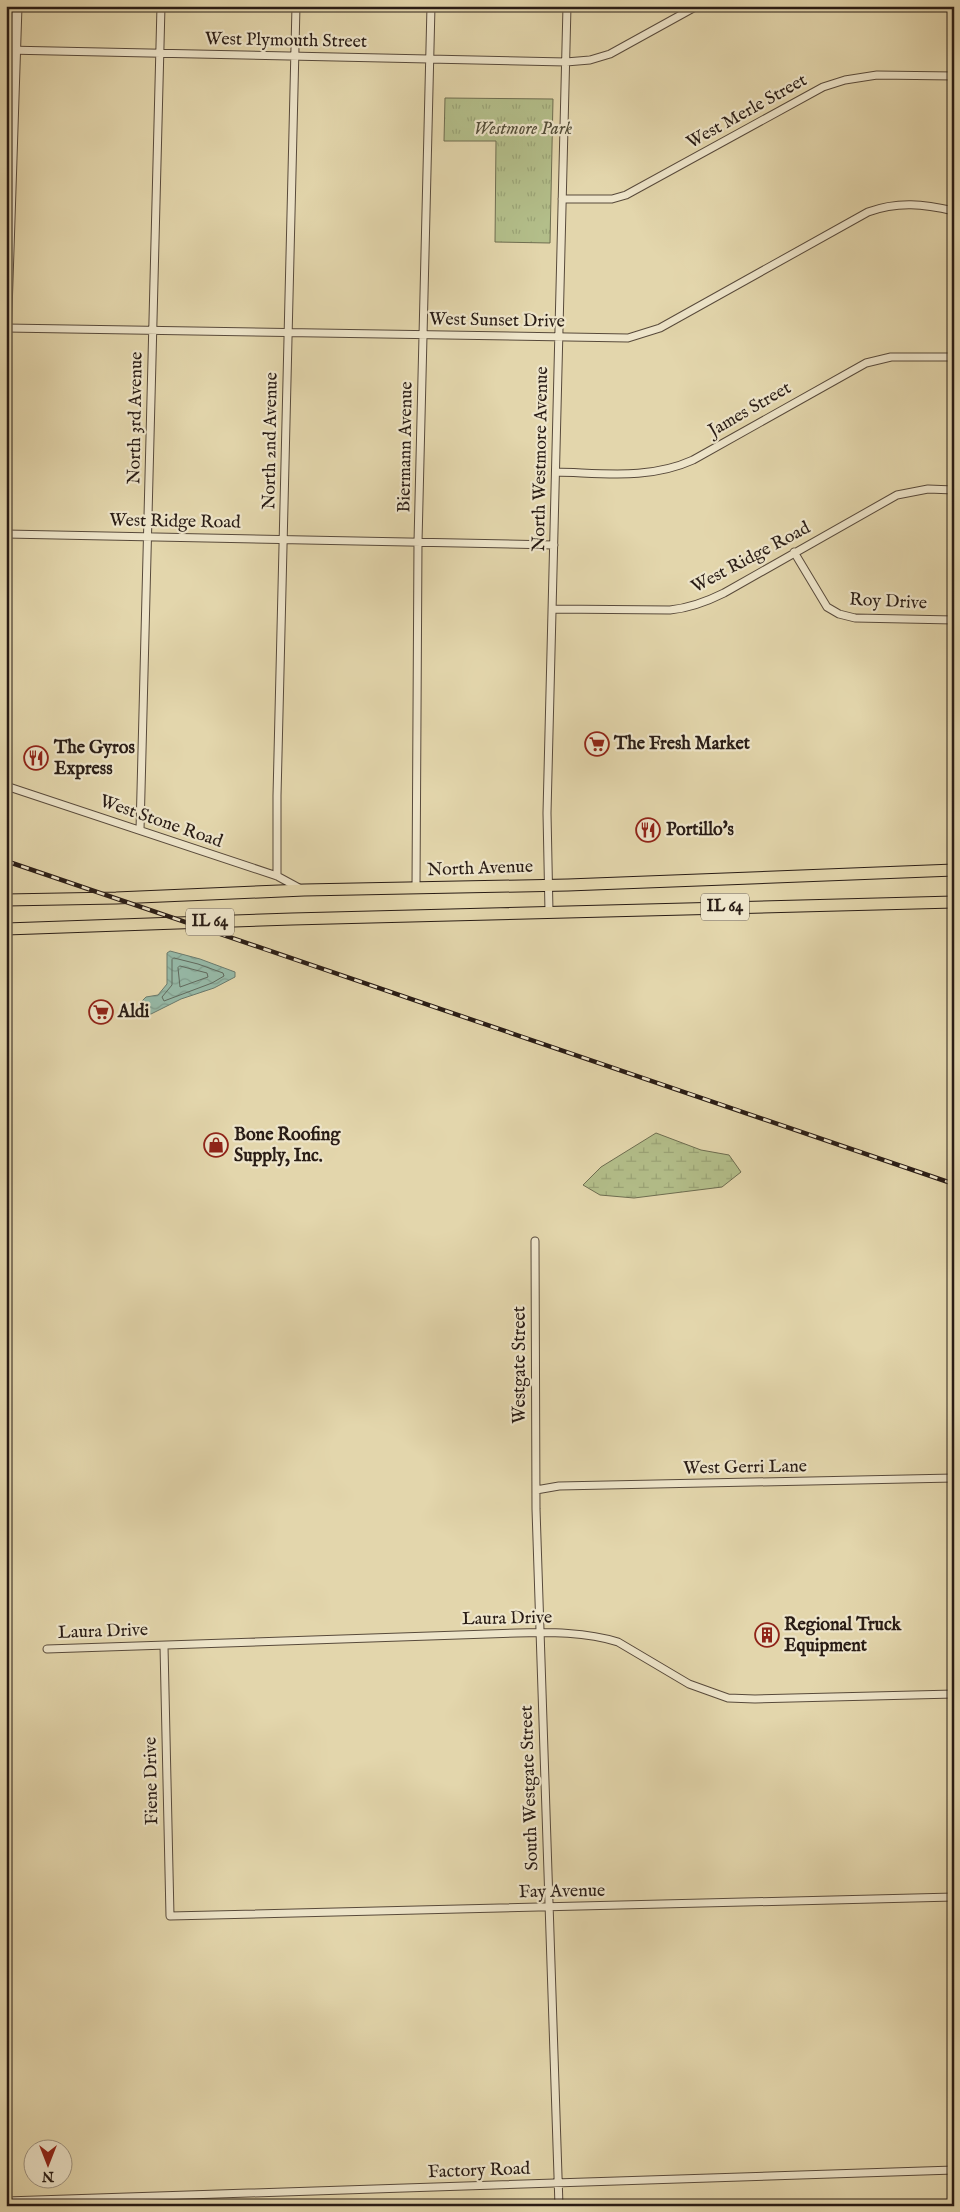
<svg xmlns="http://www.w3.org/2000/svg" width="960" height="2212" font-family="'IM FELL English',serif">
<defs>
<pattern id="wetland-marsh" width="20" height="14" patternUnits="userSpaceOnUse" patternTransform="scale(1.25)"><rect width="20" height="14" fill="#b3be8a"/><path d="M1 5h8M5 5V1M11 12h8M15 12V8" fill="none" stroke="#9aa376"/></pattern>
<pattern id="park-tufts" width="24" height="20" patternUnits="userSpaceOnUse" patternTransform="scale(1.25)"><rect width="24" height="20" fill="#b3be8a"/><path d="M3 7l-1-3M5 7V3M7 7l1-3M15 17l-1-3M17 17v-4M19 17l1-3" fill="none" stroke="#9aa376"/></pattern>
<pattern id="water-waves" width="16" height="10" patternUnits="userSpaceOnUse" patternTransform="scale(1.25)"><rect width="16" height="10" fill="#96b9a7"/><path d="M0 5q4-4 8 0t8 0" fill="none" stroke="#819e8f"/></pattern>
</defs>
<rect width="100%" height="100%" fill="#e3d6ac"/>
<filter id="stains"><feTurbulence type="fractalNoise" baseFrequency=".004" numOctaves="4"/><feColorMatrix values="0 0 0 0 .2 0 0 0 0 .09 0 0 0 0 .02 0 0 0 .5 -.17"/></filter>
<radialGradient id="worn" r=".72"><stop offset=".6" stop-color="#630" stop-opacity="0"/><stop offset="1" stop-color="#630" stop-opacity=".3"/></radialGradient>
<path fill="url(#wetland-marsh)" stroke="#6e6d50" d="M656 1133 701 1150 729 1155 741 1172 722 1187 634 1198 600 1195 583 1185 601 1167Z"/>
<path fill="url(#park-tufts)" stroke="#6e6d50" d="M445 98 553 99 550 243 495 242 496 141H444Z"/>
<path fill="url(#water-waves)" stroke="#6a7a6d" d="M170 951 200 959 235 972V977L214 988 181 999 149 1015 142 1001 146 997 158 995 167 984V953Z"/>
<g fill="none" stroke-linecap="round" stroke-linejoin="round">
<path stroke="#606a5e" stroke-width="1" d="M174 958 198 964 223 973 224 976 212 983 164 1001 162 997 172 985V960Z
M180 966 207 973 208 977 180 987 178 968Z"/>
<g stroke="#584a3b" stroke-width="9">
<path id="minor" d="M6 50 566 62 590 60 610 54 697 6
M562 199H612L626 195 823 87 845 80 877 75 954 76
M6 328 628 338 660 328 868 212C898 201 924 204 954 211
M556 472C603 473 649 480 693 460L866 363 891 357H954
M6 534 554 545
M794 552 827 607 839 614 855 618 954 620
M552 609 670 610C690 608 706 602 724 593L897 495 928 489 954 490
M6 786 277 876 301 889
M140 830 161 6
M277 876V796L296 6
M416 888 418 542 431 6
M549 912 547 813 567 6
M535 1241 536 1509 559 2206
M536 1490 559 1486 954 1478
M164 1646 170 1916 954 1897
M47 1649 517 1633C550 1632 586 1632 618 1642L689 1684 728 1698 755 1699 954 1694
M6 2201 954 2170"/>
</g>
<g stroke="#584a3b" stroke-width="11">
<path id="tertiary" d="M6 341 17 6"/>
</g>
<g stroke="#291c15" stroke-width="13">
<path id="primary" d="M6 900 116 898 304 890 568 885 954 870
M6 929 292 919 954 902"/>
</g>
<use href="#minor" stroke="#ede4c9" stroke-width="7"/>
<use href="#tertiary" stroke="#ede4c9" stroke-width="9"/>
<use href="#primary" stroke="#e3d6ac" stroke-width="11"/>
<g stroke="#291c15" stroke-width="4.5">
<path id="rail" d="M6 861 954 1184"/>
</g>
<use href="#rail" stroke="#ede4c9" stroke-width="2.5" stroke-dasharray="8" stroke-linecap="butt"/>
</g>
<defs>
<g id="supermarket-ring" transform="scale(1.25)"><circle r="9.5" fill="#ede4c9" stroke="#8f2418" stroke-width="1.5"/><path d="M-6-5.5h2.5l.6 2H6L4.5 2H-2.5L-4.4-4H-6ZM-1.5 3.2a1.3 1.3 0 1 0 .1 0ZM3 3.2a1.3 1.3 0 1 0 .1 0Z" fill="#8f2418"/></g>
<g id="restaurant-ring" transform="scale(1.25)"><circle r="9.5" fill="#ede4c9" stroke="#8f2418" stroke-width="1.5"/><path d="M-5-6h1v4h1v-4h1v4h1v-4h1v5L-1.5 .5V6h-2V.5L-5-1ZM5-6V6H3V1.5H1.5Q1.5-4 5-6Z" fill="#8f2418"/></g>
<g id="shop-ring" transform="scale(1.25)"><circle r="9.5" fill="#ede4c9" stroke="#8f2418" stroke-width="1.5"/><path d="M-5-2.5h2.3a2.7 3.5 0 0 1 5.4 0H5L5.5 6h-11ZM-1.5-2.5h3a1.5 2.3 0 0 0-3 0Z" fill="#8f2418"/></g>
<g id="building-ring" transform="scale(1.25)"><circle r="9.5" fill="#ede4c9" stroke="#8f2418" stroke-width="1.5"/><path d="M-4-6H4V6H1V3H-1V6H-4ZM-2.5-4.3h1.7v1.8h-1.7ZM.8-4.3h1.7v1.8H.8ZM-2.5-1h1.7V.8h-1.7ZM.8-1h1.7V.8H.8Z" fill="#8f2418"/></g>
</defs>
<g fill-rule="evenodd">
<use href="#supermarket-ring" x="597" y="744"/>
<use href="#restaurant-ring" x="36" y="758"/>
<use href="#restaurant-ring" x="648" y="830"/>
<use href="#supermarket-ring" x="101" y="1012"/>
<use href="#shop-ring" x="216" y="1145"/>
<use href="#building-ring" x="767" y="1635"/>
</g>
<g text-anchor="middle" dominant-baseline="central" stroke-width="4.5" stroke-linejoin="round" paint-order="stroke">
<g fill="#ede4c9" stroke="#64584b" stroke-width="1">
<rect x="701" y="893.5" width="48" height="27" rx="4"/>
<rect x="186" y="908.5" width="48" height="27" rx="4"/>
</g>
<g font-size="16" font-weight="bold" fill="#291c15">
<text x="725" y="907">IL 64</text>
<text x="210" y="922">IL 64</text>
</g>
<g font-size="18" fill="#291c15" stroke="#ede4c9">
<text transform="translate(286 41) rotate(1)">West Plymouth Street</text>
<text transform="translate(747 112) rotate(-29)">West Merle Street</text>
<text transform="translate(497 321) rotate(1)">West Sunset Drive</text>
<text transform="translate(750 410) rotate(-30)">James Street</text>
<text transform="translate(136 418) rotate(-89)">North 3rd Avenue</text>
<text transform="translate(271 441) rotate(-89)">North 2nd Avenue</text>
<text transform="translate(406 447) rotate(-89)">Biermann Avenue</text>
<text transform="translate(541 459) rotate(-89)">North Westmore Avenue</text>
<text transform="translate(175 522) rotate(1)">West Ridge Road</text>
<text transform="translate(751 558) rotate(-28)">West Ridge Road</text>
<text transform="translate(888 602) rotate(3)">Roy Drive</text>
<text transform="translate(161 822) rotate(19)">West Stone Road</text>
<text transform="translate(480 869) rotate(-2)">North Avenue</text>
<text transform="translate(520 1365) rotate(-90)">Westgate Street</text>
<text transform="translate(745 1468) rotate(-1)">West Gerri Lane</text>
<text transform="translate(507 1619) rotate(-1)">Laura Drive</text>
<text transform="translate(103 1632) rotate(-2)">Laura Drive</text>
<text transform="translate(152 1781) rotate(-91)">Fiene Drive</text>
<text transform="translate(530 1788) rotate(-92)">South Westgate Street</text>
<text transform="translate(562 1892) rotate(-1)">Fay Avenue</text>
<text transform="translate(479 2171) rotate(-2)">Factory Road</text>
</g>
<g font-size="18" font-style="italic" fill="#524d38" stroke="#ede4c9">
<text x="523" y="129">Westmore Park</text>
</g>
<g font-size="18" font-weight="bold" fill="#291c15" stroke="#ede4c9" text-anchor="start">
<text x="614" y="744">The Fresh Market</text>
<text x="54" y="748">The Gyros<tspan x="54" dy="21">Express</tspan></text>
<text x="666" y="830">Portillo's</text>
<text x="118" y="1012">Aldi</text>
<text x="234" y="1135">Bone Roofing<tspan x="234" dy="21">Supply, Inc.</tspan></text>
<text x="784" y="1625">Regional Truck<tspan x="784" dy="21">Equipment</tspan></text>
</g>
</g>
<rect width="960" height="2212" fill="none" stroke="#e3d6ac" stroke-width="25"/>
<rect x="8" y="8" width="945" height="2197" fill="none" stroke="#291c15" stroke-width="2.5"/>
<rect x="12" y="12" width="935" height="2187" fill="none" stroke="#291c15"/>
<g transform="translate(48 2164) rotate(180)"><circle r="24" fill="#ede4c9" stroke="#9f9481"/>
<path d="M0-4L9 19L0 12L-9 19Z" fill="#8f2418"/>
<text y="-8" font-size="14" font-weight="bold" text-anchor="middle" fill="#291c15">N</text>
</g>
<rect width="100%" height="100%" filter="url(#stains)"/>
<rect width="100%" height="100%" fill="url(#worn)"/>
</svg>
